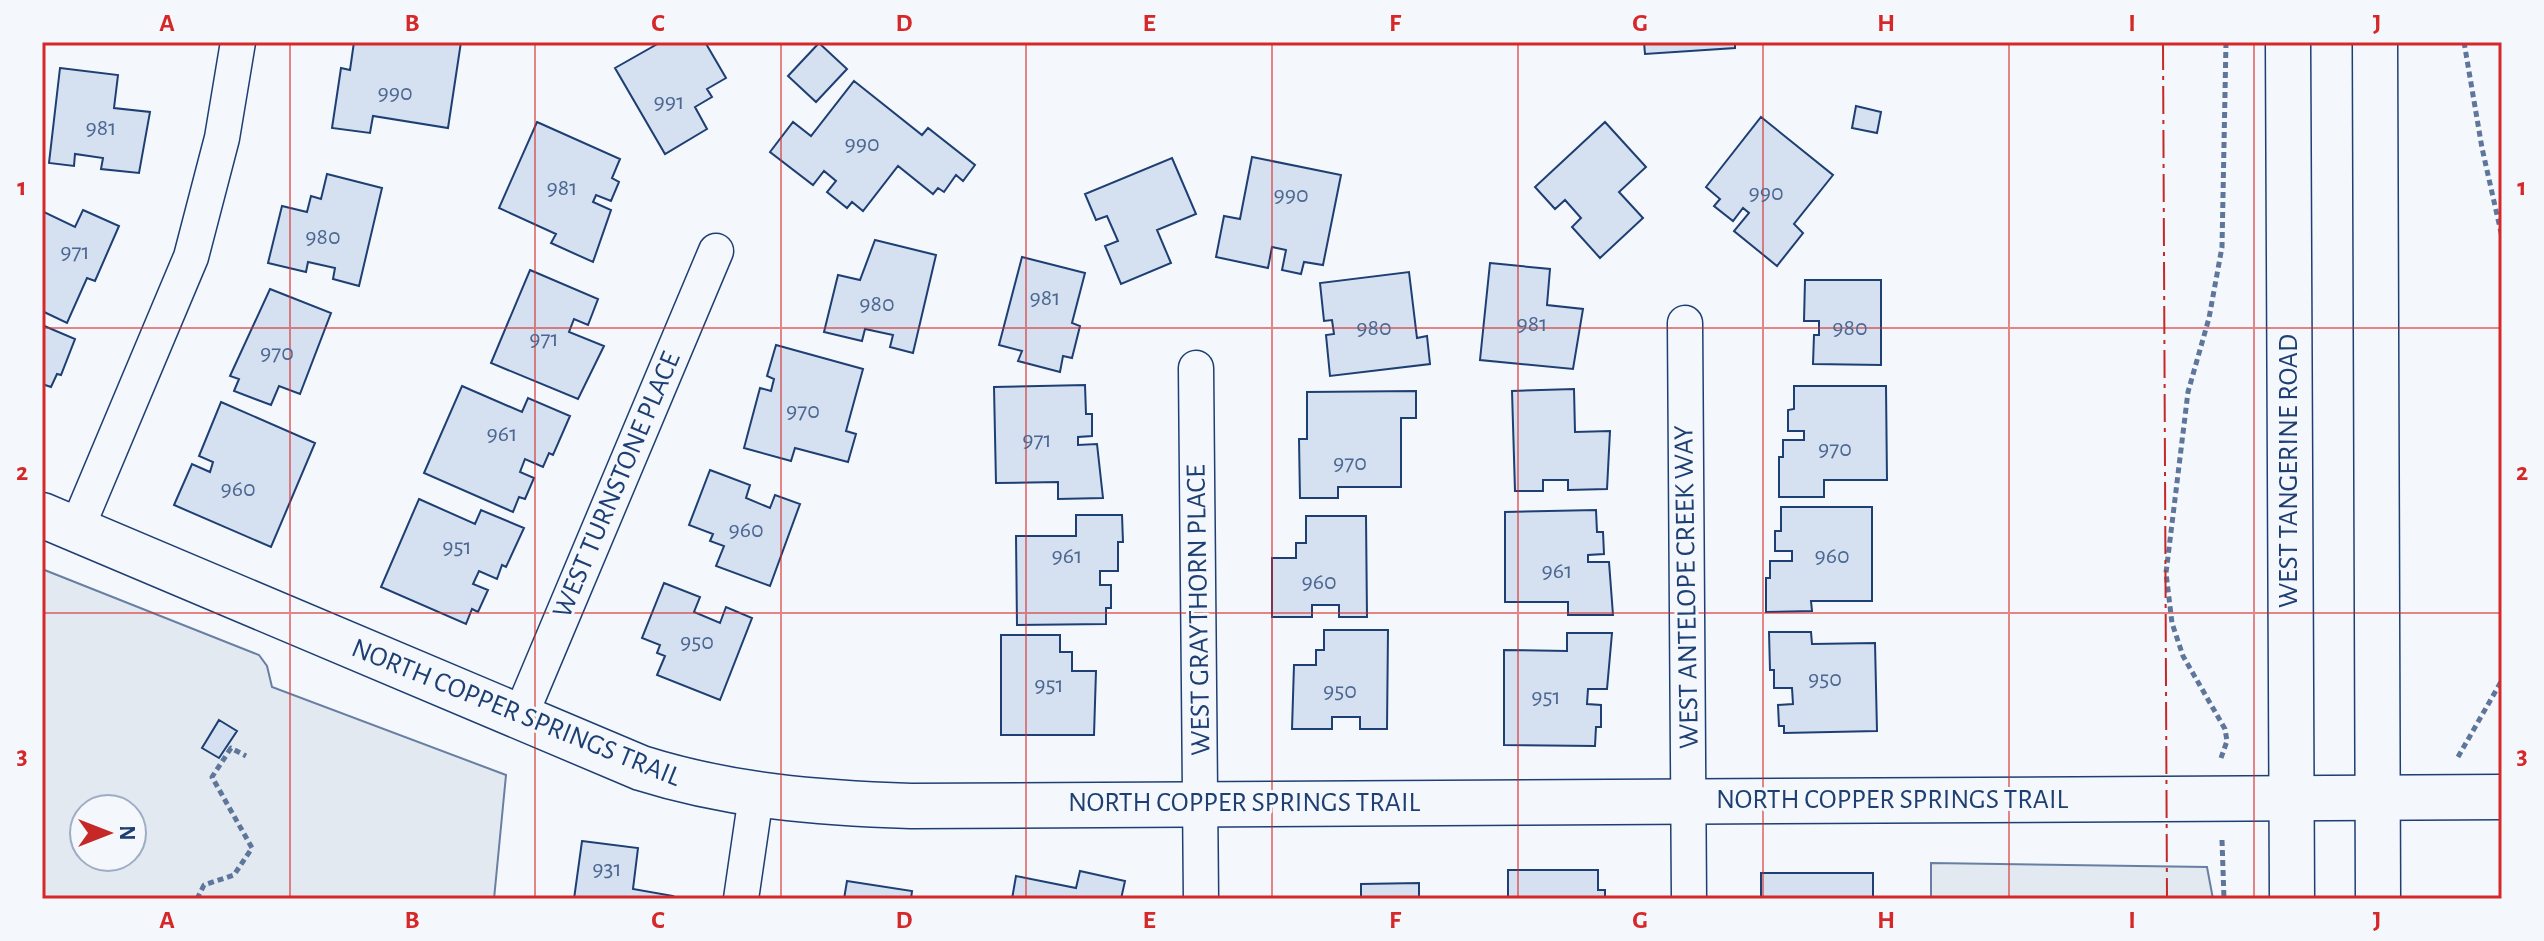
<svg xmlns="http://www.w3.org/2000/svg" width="2544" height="941" font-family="'Alegreya Sans',sans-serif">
<rect width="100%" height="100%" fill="#f4f7fb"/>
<path fill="#e3e9f0" stroke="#687fa3" stroke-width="2" fill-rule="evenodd" d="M42 569 259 655 267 666 272 687 506 775 494 899H42ZM84 809H132V857H84Z
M1931 863 2207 867 2213 899H1931Z"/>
<path fill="#d5e0f0" stroke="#1d3f73" stroke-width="2" d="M354 42H461L448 128 373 116 370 133 332 128 341 68 350 70Z
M661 42H705L726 78 707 89 712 97 695 107 707 129 665 154 615 68Z
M1644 42H1735V48L1645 54Z
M819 43 847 69 816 102 788 76Z
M60 68 118 75 114 108 150 112 139 173 101 169 103 158 75 154 74 166 49 163Z
M854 81 922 135 928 128 975 165 963 181 956 175 944 192 938 188 933 194 898 166 863 211 852 202 847 208 827 192 836 181 824 171 813 185 770 152 793 122 811 136Z
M1856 106 1881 112 1877 133 1852 128Z
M1761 117 1833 175 1794 224 1803 233 1777 266 1734 231 1749 213 1743 208 1733 221 1714 206 1720 199 1706 187Z
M537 122 620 159 612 178 619 182 611 201 596 195 593 202 611 210 593 262 551 243 556 234 499 208Z
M1605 122 1646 167 1619 192 1643 218 1600 258 1572 227 1581 218 1565 200 1555 209 1535 187Z
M1252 157 1341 175 1323 265 1304 262 1301 274 1282 270 1286 250 1272 247 1268 268 1216 257 1224 216 1240 219Z
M1172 158 1196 214 1157 230 1171 263 1121 284 1105 246 1118 241 1107 216 1096 220 1085 194Z
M327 174 382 188 359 286 333 279 335 268 308 262 306 272 268 263 282 206 307 212 311 196 321 199Z
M83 210 119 226 95 281 87 278 67 323 42 311V211L75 227Z
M875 240 936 255 913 353 890 347 893 335 865 329 862 341 824 332 838 275 860 280Z
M1022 257 1085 273 1072 323 1080 326 1072 358 1063 356 1060 372 1018 361 1022 351 999 345Z
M1490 263 1550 269 1547 305 1583 309 1573 369 1480 360Z
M530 270 598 299 588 325 574 319 569 332 604 346 578 399 491 363Z
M1409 272 1417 338 1427 336 1430 364 1330 376 1326 335 1334 334 1332 320 1324 321 1320 283Z
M1805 280H1881V365L1813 364 1814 335H1819V321H1804Z
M270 289 331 313 300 394 279 386 271 405 234 391 239 379 230 376Z
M42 325 75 339 61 375 57 374 51 387 42 384Z
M776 345 863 369 846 431 856 434 848 462 795 448 791 461 744 448 760 388 771 391 774 379 767 376Z
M1085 385 1086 414H1092V436L1078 437V445L1097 444 1103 498 1058 499V482L996 483 994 387Z
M462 386 522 412 528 398 570 416 553 455 549 453 543 467 525 459 520 472 534 478 525 499 519 497 513 512 424 473Z
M1794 386H1886L1887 480H1824V497H1779V457H1783V440H1804V431H1788V410L1794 409Z
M1574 389 1575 432 1610 431 1607 489 1568 490V480H1543V491H1515L1512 391Z
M1416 391V418H1401V487H1338V498H1300L1299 439H1307V392Z
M221 402 315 443 271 547 174 505 192 464 210 472 213 462 199 456Z
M710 470 750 485 746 498 770 508 775 495 800 504 770 586 716 566 724 546 710 541 713 534 689 525Z
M419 499 475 524 481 510 524 528 506 567 502 565 497 579 479 571 473 584 488 590 478 612 472 609 466 624 381 587Z
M1781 507H1872V601H1811L1812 611 1766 612V578H1770V561H1792V551H1775V531H1781Z
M1596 510 1597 532H1603L1604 554 1588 555V562H1609L1613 615H1568V602H1505V512Z
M1076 515H1122L1123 542H1118V571H1100V585H1111V608H1106V624L1017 625 1016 536H1076Z
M1306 516H1366L1367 617H1339V605H1312V617H1272V558H1296V543H1306Z
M664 583 700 597 694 612 720 623 726 607 752 618 720 700 657 675 665 656 657 653 660 645 642 638Z
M1324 630H1388L1387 729H1360V717H1332V729H1292L1294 665H1316V650H1324Z
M1769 632H1811L1812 644 1875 643 1877 731 1784 733V726H1779L1778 705 1793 704 1792 688H1774V670H1770Z
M1567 633H1612L1607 689H1588L1587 704 1601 705V727H1596L1595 746 1504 745V650L1567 651Z
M1001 635H1060V652H1072V671H1096L1094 735H1001Z
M219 720 237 731 219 758 202 748Z
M582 841 638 848 633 889 673 896 672 899H574Z
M1508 870H1598V890H1605V899H1508Z
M1080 871 1125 881 1121 899H1012L1016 876 1076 888Z
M1761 873H1873V899H1761Z
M847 881 912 891 911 899H844Z
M1419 883V899H1361V884Z"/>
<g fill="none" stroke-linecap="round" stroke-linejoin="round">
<g stroke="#1d3f73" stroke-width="37">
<path id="minor" d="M1685 323 1689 899
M1196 368 1201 899
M77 528 191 257 222 138 238 42
M519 719 716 251
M741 899 756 796"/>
</g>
<g stroke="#1d3f73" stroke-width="47">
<path id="tertiary" d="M42 515 641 768C730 796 818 803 911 806L2502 797"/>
</g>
<g stroke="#1d3f73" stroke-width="47">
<path id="primary" d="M2288 42 2292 899
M2375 42 2378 899"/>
</g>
<path stroke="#5e769c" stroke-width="5" stroke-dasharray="6 4" stroke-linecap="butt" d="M2464 42 2482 148 2502 237
M2458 757 2502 680
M2221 758 2227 741 2225 729 2183 656 2172 623 2166 573 2188 392 2209 318 2222 247 2226 42
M2222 840 2224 899
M197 899 204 885 234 875 252 848 212 777 231 748 246 756"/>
<use href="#minor" stroke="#f4f7fb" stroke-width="34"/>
<use href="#tertiary" stroke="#f4f7fb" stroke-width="44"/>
<use href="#primary" stroke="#f4f7fb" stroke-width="44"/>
<path stroke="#c62828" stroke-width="2" stroke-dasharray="28 6 4 6" stroke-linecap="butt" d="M2163 42 2167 899"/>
</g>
<path fill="none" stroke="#d62828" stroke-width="2" stroke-opacity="0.55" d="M290 42V899M535 42V899M781 42V899M1026 42V899M1272 42V899M1518 42V899M1763 42V899M2009 42V899M2254 42V899M42 328H2502M42 613H2502"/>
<g text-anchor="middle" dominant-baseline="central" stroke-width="6" stroke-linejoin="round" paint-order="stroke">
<g font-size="24" fill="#4b6792">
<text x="395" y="93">990</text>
<text x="669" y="102">991</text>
<text x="101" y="128">981</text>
<text x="862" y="144">990</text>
<text x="562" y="188">981</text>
<text x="1766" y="193">990</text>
<text x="1291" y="195">990</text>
<text x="323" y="237">980</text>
<text x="75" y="252">971</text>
<text x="1045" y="298">981</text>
<text x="877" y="304">980</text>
<text x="1532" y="324">981</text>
<text x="1374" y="328">980</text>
<text x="1850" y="328">980</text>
<text x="544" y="339">971</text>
<text x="277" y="353">970</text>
<text x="803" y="411">970</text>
<text x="502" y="434">961</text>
<text x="1037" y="440">971</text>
<text x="1835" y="449">970</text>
<text x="1350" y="463">970</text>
<text x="238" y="489">960</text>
<text x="746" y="530">960</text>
<text x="457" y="547">951</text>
<text x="1067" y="556">961</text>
<text x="1832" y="556">960</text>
<text x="1557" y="571">961</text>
<text x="1319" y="582">960</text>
<text x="697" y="642">950</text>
<text x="1825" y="679">950</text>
<text x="1049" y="685">951</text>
<text x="1340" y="691">950</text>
<text x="1546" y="697">951</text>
<text x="607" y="869">931</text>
</g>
<g font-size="28" fill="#1d3f73" stroke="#f4f7fb">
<text transform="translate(2289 471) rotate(-90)">WEST TANGERINE ROAD</text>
<text transform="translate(617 485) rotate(-67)">WEST TURNSTONE PLACE</text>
<text transform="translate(1687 587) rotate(-91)">WEST ANTELOPE CREEK WAY</text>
<text transform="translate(1199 610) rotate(-91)">WEST GRAYTHORN PLACE</text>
<text transform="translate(516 713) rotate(22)">NORTH COPPER SPRINGS TRAIL</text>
<text x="1892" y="800">NORTH COPPER SPRINGS TRAIL</text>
<text x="1244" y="803">NORTH COPPER SPRINGS TRAIL</text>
</g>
</g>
<rect width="2544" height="941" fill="none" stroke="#f4f7fb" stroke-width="88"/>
<g transform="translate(108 833) rotate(90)"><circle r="38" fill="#f4f7fb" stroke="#9eadc5" stroke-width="2"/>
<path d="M0-6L14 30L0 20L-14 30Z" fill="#c62828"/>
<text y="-12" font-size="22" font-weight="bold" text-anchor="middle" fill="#1d3f73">N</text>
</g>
<rect x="44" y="44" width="2456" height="853" fill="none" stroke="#d62828" stroke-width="3"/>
<g font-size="26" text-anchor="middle" font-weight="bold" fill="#d62828">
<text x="167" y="31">A</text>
<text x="412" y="31">B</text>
<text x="658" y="31">C</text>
<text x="904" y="31">D</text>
<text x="1149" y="31">E</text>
<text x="1395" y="31">F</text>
<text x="1640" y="31">G</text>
<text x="1886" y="31">H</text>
<text x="2132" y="31">I</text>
<text x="2377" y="31">J</text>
<text x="22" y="195">1</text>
<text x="2522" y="195">1</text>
<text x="22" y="480">2</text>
<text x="2522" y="480">2</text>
<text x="22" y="764">3</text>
<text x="2522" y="764">3</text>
<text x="167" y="928">A</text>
<text x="412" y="928">B</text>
<text x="658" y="928">C</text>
<text x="904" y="928">D</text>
<text x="1149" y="928">E</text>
<text x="1395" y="928">F</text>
<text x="1640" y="928">G</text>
<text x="1886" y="928">H</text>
<text x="2132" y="928">I</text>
<text x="2377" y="928">J</text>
</g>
</svg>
